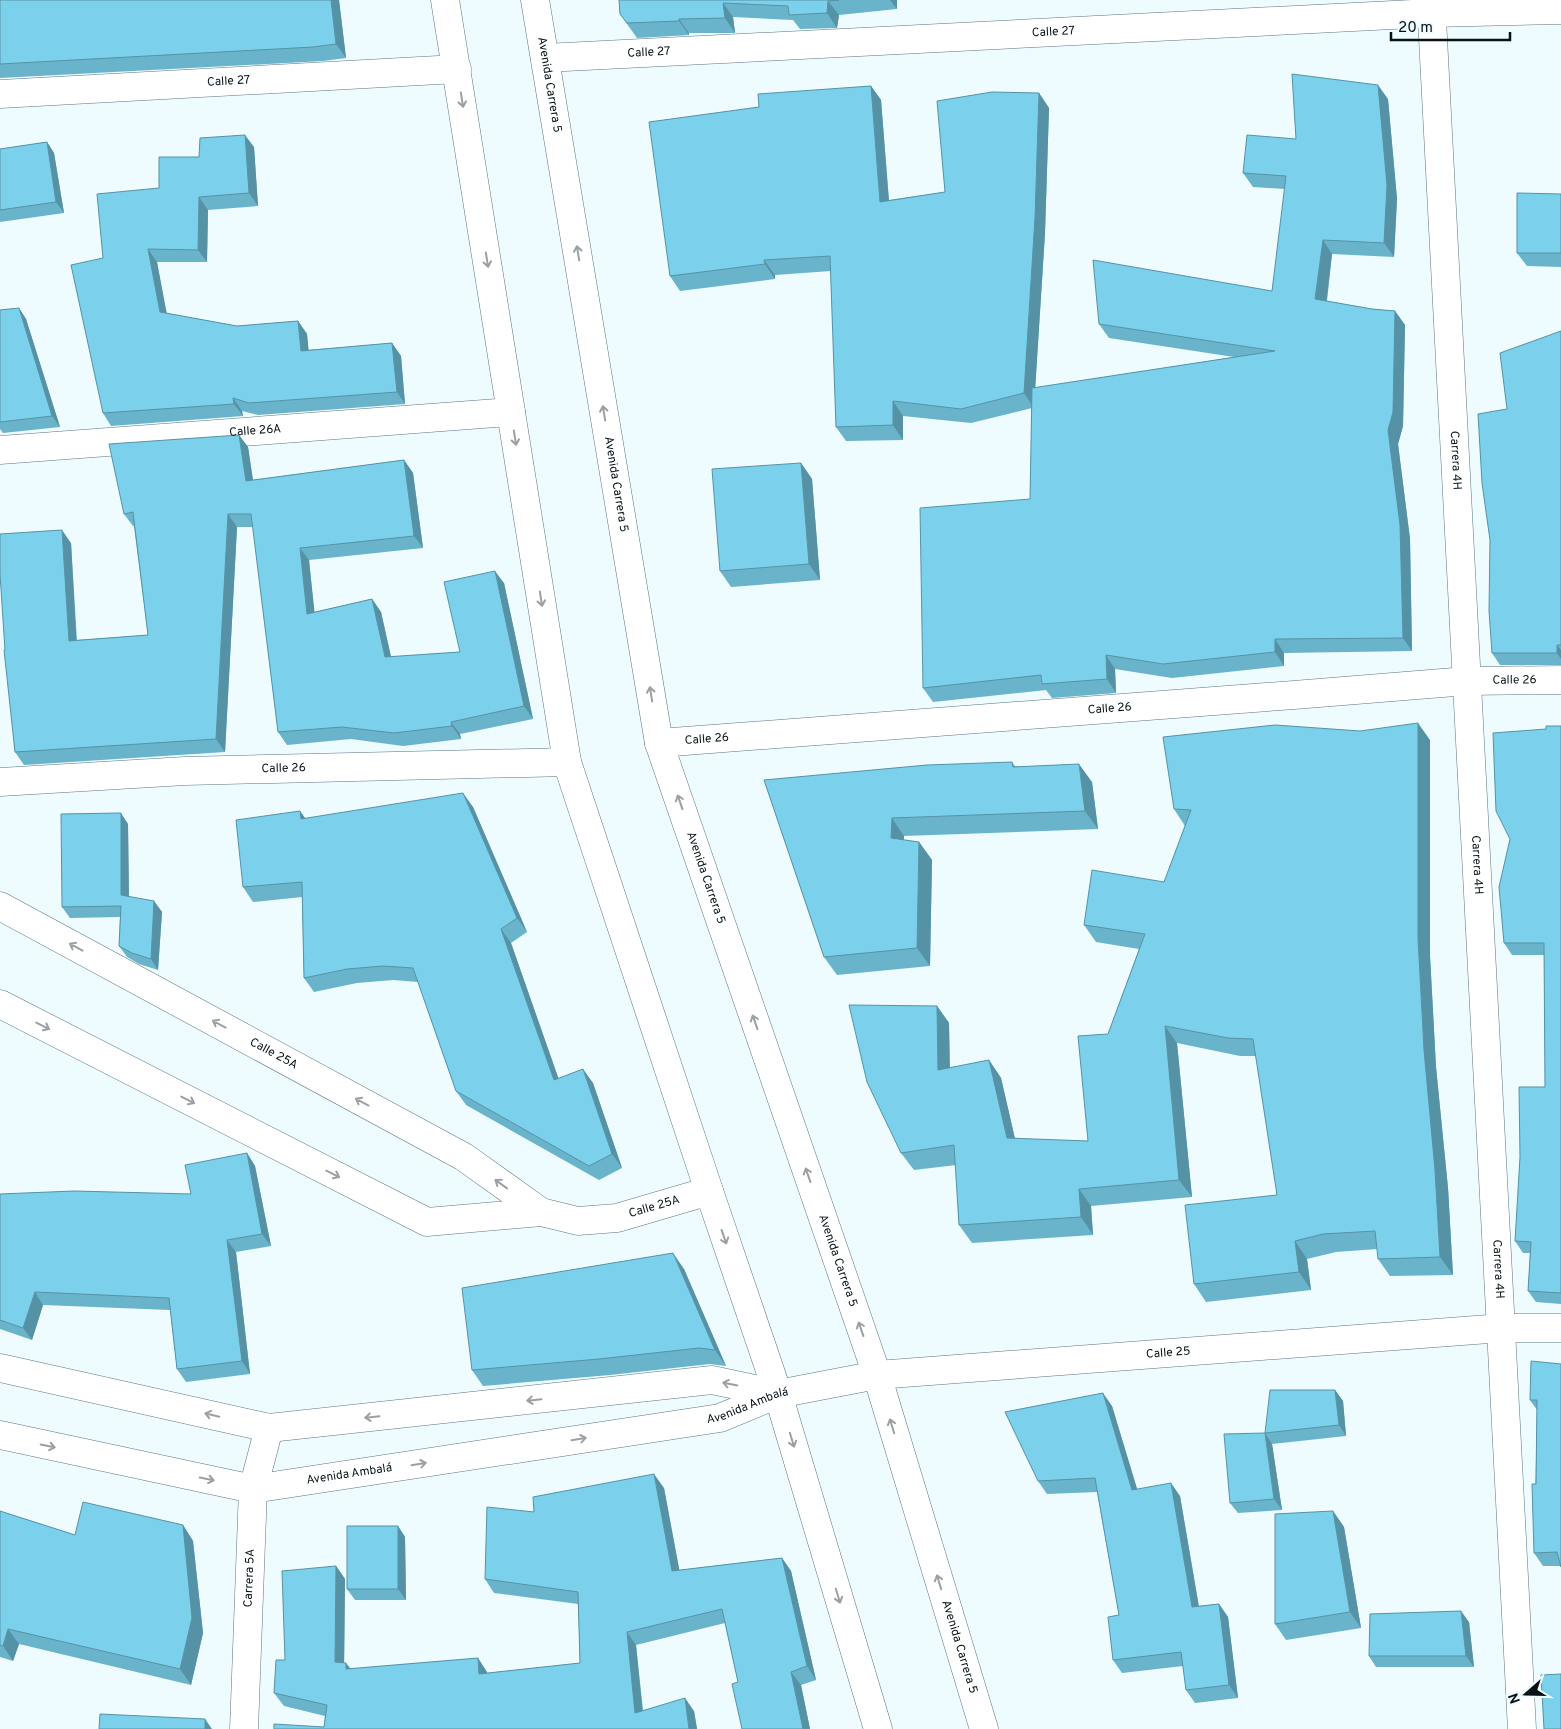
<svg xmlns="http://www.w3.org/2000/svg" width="1561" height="1729" font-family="Overpass,sans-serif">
<rect width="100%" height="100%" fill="#eefbff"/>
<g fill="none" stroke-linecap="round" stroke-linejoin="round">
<g stroke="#5a7781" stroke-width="29">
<g id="street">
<path id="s1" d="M1431 0 1522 1729"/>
<path id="s2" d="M545 58 1432 13 1561 10"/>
<path id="s3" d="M0 94 457 69"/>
<path id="s4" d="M0 450 511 412"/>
<path id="s5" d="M659 743 1294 695 1467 681 1561 680"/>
<path id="s6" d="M0 782 185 771 567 762"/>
<path id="s7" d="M0 906 464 1157 541 1212"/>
<path id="s8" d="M0 1004 427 1222 541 1212 578 1221 617 1218 709 1191"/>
<path id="s9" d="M877 1375 1502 1328H1561"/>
<path id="s10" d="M244 1729 253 1489 269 1428"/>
</g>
</g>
<g stroke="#5a7781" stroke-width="29">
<g id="secondary">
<path d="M445 0 567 762 709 1191 778 1394 878 1729"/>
<path id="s11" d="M535 0 659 743 877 1375 984 1729"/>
<path d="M0 1368 269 1428 712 1380 778 1394"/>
<path id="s12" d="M0 1435 253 1489 720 1418 778 1394 877 1375"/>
</g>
</g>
<use href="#street" stroke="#fff" stroke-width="28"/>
<use href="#secondary" stroke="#fff" stroke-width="28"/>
</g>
<path fill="#6ab4cb" d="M0 0H339L346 58 323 61 0 78Z
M619 0H897V9L839 15 837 28 800 29 793 20 733 17 735 33H689V35L637 38 620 14Z
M871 86 881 100 889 200 945 192 1039 93 1049 108 1045 233 1035 388 1234 357 1109 338 1099 324 1272 291 1285 189 1253 187 1243 173 1296 139 1388 99 1397 199 1394 257 1332 254 1327 301 1372 309 1395 311 1405 325 1403 426 1398 444 1410 539 1412 651 1284 653V666L1172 678 1115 669 1116 693 1052 698 1046 690 933 702 923 688 1030 499 1032 408 971 423 903 416V440L846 441 836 427 831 271 775 275V279L680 291 670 276 759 107Z
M47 142 54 153 64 213 0 222V149Z
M254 147 258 206 208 210 207 262H157L166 313 237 326 298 321 307 334 308 350 392 343 401 356 405 404 258 415 242 411 243 416 111 426 103 413V258L199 157Z
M1561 194V267L1527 266 1517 253Z
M19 308 26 319 60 427 3 433 0 429V310Z
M1561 331V665H1500L1492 653 1507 409Z
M239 435 248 447 253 480 404 460 413 473 423 548 309 560 314 612 372 599 381 612 391 657 460 652 504 583 533 719 460 734 461 739 403 746 351 739 287 745 278 732 253 527H237L225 752 24 765 15 752 5 650 71 543 77 640 148 635 134 526H133L124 514Z
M801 463 812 479 820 580 731 587 720 571Z
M1561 726V1304L1536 1302 1528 1291 1530 1253H1523L1515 1241 1545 1087 1544 955H1512L1504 943 1546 729Z
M1430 740V956L1436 1067 1448 1188 1453 1275 1390 1276 1378 1259 1377 1249 1336 1252 1307 1259 1311 1290 1206 1302 1194 1284 1277 1195 1256 1056H1240L1177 1043 1192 1197 1091 1206 1093 1235 972 1243 959 1225 956 1165 914 1170 901 1153 937 1006 949 1023 950 1068 989 1060 1001 1078 1015 1139 1088 1141 1108 1034 1139 949 1096 942 1084 925 1164 882 1185 826 1174 809Z
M1012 762 1015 766 1092 782 1098 829 904 836V840L919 842 932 860 930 966 837 975 824 957 764 780Z
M473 807 527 932 511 943 558 1078 593 1083 622 1168 599 1180 466 1105 456 1091 418 982 393 980 357 983 314 992 304 978 302 897 253 902 243 887 300 811 305 818Z
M128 824 129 897 154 901 162 912 158 970 139 964 127 957 119 946 120 917 70 918 62 907Z
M247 1153 255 1166 271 1246 236 1252 250 1374 186 1382 177 1369 170 1310 43 1305 32 1340 0 1329V1194H191Z
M684 1269 726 1366 710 1364 610 1375 483 1386 472 1370Z
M1561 1364V1566H1543L1534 1553 1537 1410 1530 1400Z
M1335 1390 1343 1401 1346 1436 1272 1444 1282 1510 1238 1513 1230 1503 1265 1433Z
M1112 1406 1137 1489 1180 1496 1199 1606 1219 1604 1228 1617 1238 1698 1195 1703 1186 1690 1183 1666 1122 1673 1113 1660 1119 1615 1097 1492 1047 1494 1038 1481Z
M664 1488 679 1570 782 1558 791 1571 816 1680 801 1685 810 1729H742L738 1682 725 1623 636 1645 643 1710 694 1711 697 1729H274L324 1727 325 1716 284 1706 274 1693 285 1660 336 1566 345 1579 344 1663H346L350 1669 478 1658 487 1673 580 1663 578 1604 494 1593 485 1579 534 1512Z
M0 1511 75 1535 183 1525 193 1541 203 1633 191 1685 19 1644 13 1661 0 1657Z
M1333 1511 1344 1527 1361 1628 1286 1640 1275 1624Z
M398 1526 405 1537 406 1600H355L347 1589Z
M1469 1622 1474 1667H1376L1369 1656Z"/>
<path fill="#5692a5" d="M331 0H339L346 58 336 44Z
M890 0H897V9Z
M828 1 839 15 837 28 827 13Z
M723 3 733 17 735 33 725 18Z
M679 19 689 33V35L679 21Z
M1378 85 1388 99 1397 199 1394 257 1384 243Z
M871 86 881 100 890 216 880 202Z
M1039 93 1049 108 1045 233 1034 408 1024 393Z
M245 135 254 147 258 206 249 193Z
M47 142 54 153 64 213 56 202Z
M199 197 208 210 207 262 198 250Z
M1323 240 1332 254 1325 313 1315 299Z
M148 249 157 262 169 325 160 312Z
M764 260 775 275V279L765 264Z
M19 308 26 319 60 427 52 416Z
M1395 311 1405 325 1403 426 1398 444 1410 539 1412 651 1403 638 1388 430Z
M298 321 307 334 310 363 301 351Z
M392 343 401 356 405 404 397 392Z
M233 398 242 411 243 416 234 404Z
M893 401 903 416V440L893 425Z
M239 435 248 447 255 494 246 481Z
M404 460 413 473 423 548 414 536Z
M801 463 812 479 820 580 809 564Z
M228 514 237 527 225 752 216 739Z
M62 530 71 543 77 653 69 641Z
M300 548 309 560 316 626 307 614Z
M495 571 504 583 533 719 524 706Z
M372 599 381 612 394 670 385 657Z
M1275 639 1284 653V666L1275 652Z
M1557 645 1561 650V659L1557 653Z
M1106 655 1115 669 1116 693 1107 679Z
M451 722 460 734 461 739 452 726Z
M1418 723 1430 740V956L1436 1067 1448 1188 1453 1275 1440 1257 1424 1050 1418 938Z
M1079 764 1092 782 1098 829 1085 811Z
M463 793 473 807 527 932 517 918Z
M300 811 310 825 301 819Z
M121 813 128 824 129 906 121 895Z
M892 818 904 836 903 856 891 838Z
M919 842 932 860 930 966 917 948Z
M154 901 162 912 158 970 151 959Z
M501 929 511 943 564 1094 554 1080Z
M937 1006 949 1023 950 1088 938 1070Z
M1165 1026 1177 1043 1192 1197 1179 1180Z
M989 1060 1001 1078 1019 1156 1007 1138Z
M583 1069 593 1083 622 1168 612 1154Z
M247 1153 255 1166 271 1246 262 1234Z
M1079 1189 1091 1206 1093 1235 1081 1217Z
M227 1240 236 1252 250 1374 242 1361Z
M1295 1241 1307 1259 1311 1290 1299 1272Z
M673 1253 684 1269 726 1366 715 1350Z
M35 1292 43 1305 32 1340 23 1328Z
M1335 1390 1343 1401 1346 1436 1339 1425Z
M1103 1393 1112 1406 1141 1502 1132 1490Z
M1265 1433 1272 1444 1282 1510 1274 1499Z
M654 1474 664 1488 682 1584 672 1571Z
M1171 1483 1180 1496 1201 1620 1192 1607Z
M1333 1511 1344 1527 1361 1628 1350 1612Z
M183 1525 193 1541 203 1633 191 1685 180 1669Z
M398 1526 405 1537 406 1600 398 1589Z
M782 1558 791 1571 816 1680 807 1666Z
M336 1566 345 1579 344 1676 335 1662Z
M1219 1604 1228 1617 1238 1698 1229 1685Z
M1461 1611 1469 1622 1474 1667 1466 1656Z
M8 1629 19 1644 13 1661 3 1646Z
M627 1632 636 1645 644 1726 635 1713Z
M478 1658 487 1672 489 1687 479 1674Z
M346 1663 356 1676 346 1669Z
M791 1672 801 1685 810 1729H803Z
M685 1698 694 1711 697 1729H689Z
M205 1719 212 1729H205Z"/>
<path fill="#7bd1ec" stroke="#5692a5" d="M0 0H331L336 44 313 47 0 64Z
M619 0H839L828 1 827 13 789 15 788 6 723 3 725 18 679 19V21L627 23 620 14Z
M1292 74 1378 85 1387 185 1384 243 1323 240 1315 299 1372 309 1395 311 1393 412 1388 430 1400 525 1403 638 1275 639V652L1163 664 1106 655 1107 679 1042 684 1041 675 923 688 920 508 1030 499 1032 388 1275 351 1099 324 1093 260 1272 291 1286 176 1243 173 1247 135 1296 139Z
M871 86 880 202 945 192 937 101 992 92 1039 93 1035 218 1024 393 961 409 893 401V425L836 427 830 256 764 260 765 264 670 276 649 122 759 107 758 94Z
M245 135 249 193 199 197 198 250 148 249 160 312 237 326 298 321 301 351 392 343 397 392 249 403 233 398 234 404 103 413 71 265 103 258 97 194 159 188V157H199L200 138Z
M47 142 56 202 0 210V149Z
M1517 193 1561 194V253H1517Z
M19 308 52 416 0 422V310Z
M1561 331V645H1557V653H1492L1489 611 1490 540 1482 483 1478 414 1507 409 1500 353Z
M239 435 246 481 404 460 414 536 300 548 307 614 372 599 385 657 460 652 444 582 495 571 524 706 451 722 452 726 394 733 342 727 278 732 251 514H228L216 739 15 752 4 650H5L0 574V534L62 530 69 641 148 635 133 512 124 514 109 444Z
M801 463 809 564 720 571 712 469Z
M1418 723V938L1424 1050 1435 1170 1440 1257 1378 1259 1375 1231 1323 1234 1295 1241 1299 1272 1194 1284 1185 1205 1277 1195 1253 1039 1228 1038 1165 1026 1179 1180 1079 1189 1081 1217 959 1225 954 1145 901 1153 867 1082 849 1005 937 1006 938 1070 989 1060 1007 1138 1088 1141 1078 1036 1108 1034 1145 934 1084 925 1092 870 1164 882 1191 810 1174 809 1163 737 1275 725 1360 731Z
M1546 726H1561V1293L1528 1291 1531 1242 1515 1241 1520 1157 1519 1087H1545L1544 943H1504L1499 887 1510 839 1496 811 1493 733 1546 729Z
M1012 762 1013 767 1079 764 1085 811 892 818 891 838 919 842 917 948 824 957 764 780 927 765Z
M463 793 517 918 501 929 554 1080 583 1069 612 1154 589 1166 456 1091 413 968 383 966 347 969 304 978 302 882 243 887 236 820 300 811 301 819Z
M121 813V895L154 901 151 959 132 953 119 946 121 906 62 907 61 814Z
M247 1153 262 1234 227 1240 242 1361 177 1369 169 1298 35 1292 23 1328 0 1320V1194L74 1191 191 1194 185 1165Z
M673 1253 715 1350 699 1348 599 1359 472 1370 462 1288Z
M1531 1361 1561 1364V1567L1557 1552 1534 1553 1532 1484H1536L1537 1400H1530Z
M1270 1390H1335L1339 1425 1265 1433Z
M1103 1393 1132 1490 1171 1483 1192 1607 1219 1604 1229 1685 1186 1690 1181 1652 1113 1660 1108 1617 1119 1615 1095 1478 1038 1481 1005 1412Z
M1265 1433 1274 1499 1230 1503 1224 1434Z
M654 1474 672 1571 782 1558 807 1666 791 1672 803 1729H742L732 1684 738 1682 722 1609 627 1632 635 1713 685 1698 689 1729H274V1724L324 1727 327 1705 274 1693 276 1660H285L282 1571 336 1566 335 1662 346 1663V1669L478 1658 479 1674 580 1663 578 1592 485 1579 487 1507 534 1512 533 1497Z
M83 1502 183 1525 192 1618 180 1669 8 1629 3 1646 0 1645V1511L75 1535Z
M1333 1511 1350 1612 1275 1624V1514Z
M347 1526H398V1589H347Z
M1461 1611 1466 1656H1369L1370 1614Z
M1561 1674V1729H1544L1541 1675Z
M100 1714 205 1719V1729H99Z"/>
<defs><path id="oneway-shaft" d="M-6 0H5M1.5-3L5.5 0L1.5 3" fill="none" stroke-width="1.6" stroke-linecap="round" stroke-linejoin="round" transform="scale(1.25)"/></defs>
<g stroke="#9ca0a2">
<use href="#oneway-shaft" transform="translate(462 100) rotate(81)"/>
<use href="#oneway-shaft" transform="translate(578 253) rotate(-99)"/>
<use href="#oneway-shaft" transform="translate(487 260) rotate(81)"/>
<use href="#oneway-shaft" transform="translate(604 413) rotate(-99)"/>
<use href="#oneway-shaft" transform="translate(515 438) rotate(81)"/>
<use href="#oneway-shaft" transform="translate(541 599) rotate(81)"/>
<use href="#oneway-shaft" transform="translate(651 694) rotate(-99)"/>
<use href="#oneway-shaft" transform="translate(680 802) rotate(-109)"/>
<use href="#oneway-shaft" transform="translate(76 947) rotate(-152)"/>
<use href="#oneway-shaft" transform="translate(755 1022) rotate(-109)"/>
<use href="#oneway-shaft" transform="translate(219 1024) rotate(-152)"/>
<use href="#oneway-shaft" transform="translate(43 1026) rotate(27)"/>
<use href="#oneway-shaft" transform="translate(188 1100) rotate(27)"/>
<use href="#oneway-shaft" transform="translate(362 1102) rotate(-152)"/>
<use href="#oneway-shaft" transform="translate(333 1174) rotate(27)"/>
<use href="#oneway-shaft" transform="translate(808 1175) rotate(-109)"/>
<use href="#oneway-shaft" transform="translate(501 1184) rotate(-144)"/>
<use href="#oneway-shaft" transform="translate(724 1237) rotate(71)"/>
<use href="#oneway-shaft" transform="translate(861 1329) rotate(-109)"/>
<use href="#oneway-shaft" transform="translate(730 1384) rotate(-169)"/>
<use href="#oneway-shaft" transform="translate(534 1400) rotate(174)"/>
<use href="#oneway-shaft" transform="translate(212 1415) rotate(-167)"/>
<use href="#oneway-shaft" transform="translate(372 1417) rotate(174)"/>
<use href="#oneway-shaft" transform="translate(892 1426) rotate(-107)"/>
<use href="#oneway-shaft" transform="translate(579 1439) rotate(-9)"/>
<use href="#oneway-shaft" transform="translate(792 1440) rotate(73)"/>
<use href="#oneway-shaft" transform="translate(48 1446) rotate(12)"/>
<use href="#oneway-shaft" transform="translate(419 1464) rotate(-9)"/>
<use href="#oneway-shaft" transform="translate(207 1479) rotate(12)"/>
<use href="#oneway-shaft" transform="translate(939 1582) rotate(-107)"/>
<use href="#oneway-shaft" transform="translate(838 1596) rotate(73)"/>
</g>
<g text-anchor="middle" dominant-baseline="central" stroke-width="5" stroke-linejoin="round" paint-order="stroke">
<g font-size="12" fill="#071216" stroke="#eefbff">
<text stroke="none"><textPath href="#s2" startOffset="509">Calle 27</textPath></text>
<text stroke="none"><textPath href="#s2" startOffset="104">Calle 27</textPath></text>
<text stroke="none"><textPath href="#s3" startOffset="229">Calle 27</textPath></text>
<text stroke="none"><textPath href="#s11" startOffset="86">Avenida Carrera 5</textPath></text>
<text stroke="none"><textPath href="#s4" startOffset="256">Calle 26A</textPath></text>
<text stroke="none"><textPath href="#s1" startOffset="461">Carrera 4H</textPath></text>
<text stroke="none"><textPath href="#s11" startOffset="491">Avenida Carrera 5</textPath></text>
<text stroke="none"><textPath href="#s5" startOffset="858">Calle 26</textPath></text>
<text stroke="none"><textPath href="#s5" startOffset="452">Calle 26</textPath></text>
<text stroke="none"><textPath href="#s5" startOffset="48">Calle 26</textPath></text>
<text stroke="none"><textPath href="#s6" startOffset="284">Calle 26</textPath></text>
<text stroke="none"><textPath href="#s1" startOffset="866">Carrera 4H</textPath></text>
<text stroke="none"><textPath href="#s11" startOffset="896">Avenida Carrera 5</textPath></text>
<text stroke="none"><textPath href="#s7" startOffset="311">Calle 25A</textPath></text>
<text stroke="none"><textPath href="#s8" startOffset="710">Calle 25A</textPath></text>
<text stroke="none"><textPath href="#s11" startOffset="1301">Avenida Carrera 5</textPath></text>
<text stroke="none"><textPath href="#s1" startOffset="1271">Carrera 4H</textPath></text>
<text stroke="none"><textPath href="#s9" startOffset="292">Calle 25</textPath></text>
<text stroke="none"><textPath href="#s12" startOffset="761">Avenida Ambalá</textPath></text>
<text stroke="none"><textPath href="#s12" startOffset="356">Avenida Ambalá</textPath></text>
<text stroke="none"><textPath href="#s10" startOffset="151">Carrera 5A</textPath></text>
<text stroke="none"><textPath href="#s11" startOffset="1706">Avenida Carrera 5</textPath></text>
</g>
</g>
<g transform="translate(1526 1694) rotate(250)" stroke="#eefbff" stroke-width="4" paint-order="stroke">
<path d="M0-4L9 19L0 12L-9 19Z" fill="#071216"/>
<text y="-8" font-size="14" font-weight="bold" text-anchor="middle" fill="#071216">N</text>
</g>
<path d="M1391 32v8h119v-8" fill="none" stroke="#071216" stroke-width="2.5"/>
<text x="1398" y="32" font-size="15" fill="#071216" stroke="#eefbff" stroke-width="4" paint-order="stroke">20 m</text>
</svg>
